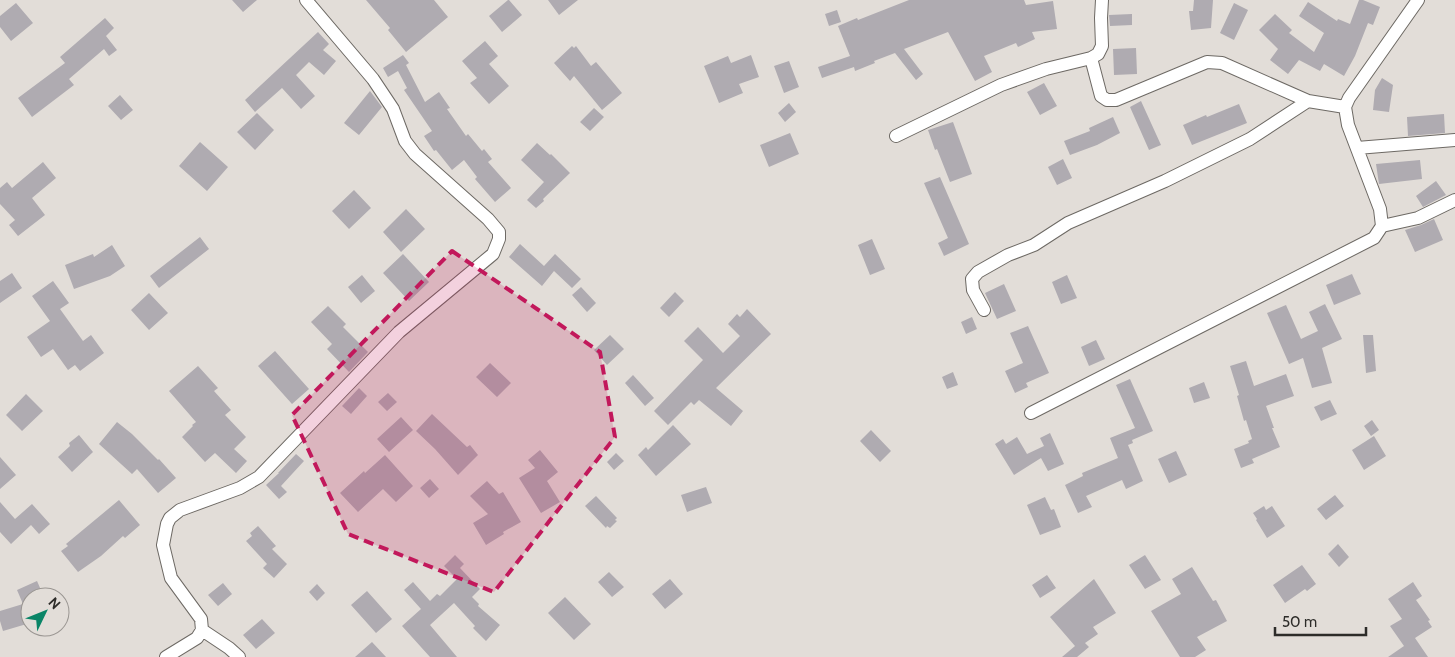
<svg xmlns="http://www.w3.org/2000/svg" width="1455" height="657" font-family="Cabin,sans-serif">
<rect width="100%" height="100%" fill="#e2ddd8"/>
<path fill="#afabb1" d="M232 0H257L243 12Z
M366 0H434L448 17 406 52 388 30 390 28Z
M508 0H509L522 15 502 32 489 16Z
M548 0H578L559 15Z
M909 0H1024L1026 5 1053 1 1057 29 1032 32 1035 39 1018 47 1016 43 984 56 992 72 975 81 948 32 904 49 923 74 916 80 895 53 874 61 875 63 855 71 854 67 822 78 818 67 850 56 838 26 857 18 858 20Z
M1194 0H1213L1211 28 1191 30 1189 11H1193Z
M1359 0H1363L1380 7 1373 25 1368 23 1355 56 1344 76 1324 64 1320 71 1299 60 1288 74 1270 60 1278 49 1259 30 1275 14 1292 30 1289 33 1314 52 1324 33 1299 16 1308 2 1337 21 1338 19 1350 24Z
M16 3 33 23 11 41 0 27V16Z
M1234 3 1248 10 1234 40 1220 33Z
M837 10 841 22 829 26 825 14Z
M1132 14V25L1110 26 1109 15Z
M105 18 114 28 106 36 117 50 109 56 104 49 69 79 74 85 32 117 18 98 65 63 60 57Z
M318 32 329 44 323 50 336 61 324 75 309 62 296 75 315 96 301 109 282 88 255 112 245 100Z
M485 41 498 56 489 64 509 86 489 104 470 83 477 78 462 61Z
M572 46 574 48 576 46 591 66 596 62 622 93 602 110 574 76 570 81 554 63Z
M1136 48 1137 74 1114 75 1113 49Z
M403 55 409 63 406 65 425 102 439 92 450 108 447 109 466 136 468 134 482 151 484 149 492 159 488 162 511 188 495 202 475 179 477 177 464 160 452 170 436 150 434 151 424 136 432 131 404 90 407 88 398 71 388 77 383 68Z
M751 55 759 77 739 84 743 93 719 103 704 66 728 56 731 63Z
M789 61 799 87 784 93 774 66Z
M1382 78 1393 85 1389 112 1373 110 1375 90Z
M1044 83 1057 106 1040 115 1027 92Z
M370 91 382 107 359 135 344 123Z
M120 95 133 110 121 120 108 106Z
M1141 101 1161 145 1149 150 1130 107Z
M789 103 796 112 785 122 778 113Z
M1239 104 1247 123 1192 145 1183 125 1206 115 1207 117Z
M594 108 604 117 590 131 580 122Z
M257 113 274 130 255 150 237 132Z
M1444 114 1445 133 1408 136 1407 117Z
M1113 117 1120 133 1097 145 1070 155 1064 141 1090 131 1089 128Z
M953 122 972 174 950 182 937 149 935 150 928 130Z
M790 133 799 154 769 167 760 145Z
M200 142 228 167 207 191 179 166Z
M537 143 550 155 551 154 570 173 543 199 544 201 536 208 527 200 544 182 521 160Z
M1063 159 1072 178 1057 185 1048 167Z
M1420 160 1422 179 1379 184 1376 164Z
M43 162 56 178 32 198 45 215 18 236 9 225 15 220 0 204V188L7 182 12 188Z
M940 177 969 244 944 256 938 243 948 238 924 183Z
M1436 181 1446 195 1423 207 1416 196Z
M354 190 371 208 349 229 332 211Z
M406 209 425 229 401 252 383 232Z
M1434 219 1443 240 1415 252 1405 230 1421 225Z
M200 237 209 249 159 288 150 276Z
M872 239 885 269 870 275 858 245Z
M520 244 544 266 555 254 581 279 572 288 554 271 542 286 509 257Z
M112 245 125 266 110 276 74 289 65 265 93 254 94 257Z
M403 254 429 282 409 301 383 273Z
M12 273 22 288 0 303V281Z
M1352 274 1361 294 1334 305 1326 285Z
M362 275 375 291 361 303 348 287Z
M1067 275 1077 298 1061 304 1052 282Z
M53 281 69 303 60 309 83 341 91 335 104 353 80 371 75 365 68 370 53 349 41 357 27 337 50 321 32 296Z
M1004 284 1016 311 997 319 985 293Z
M581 287 596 303 587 312 572 295Z
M675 292 684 301 669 317 660 308Z
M149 293 168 313 149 330 131 310Z
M1325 304 1342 339 1322 348 1332 383 1312 388 1303 358 1289 364 1267 313 1286 305 1301 339 1318 331 1309 312Z
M328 306 346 324 343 327 368 352 349 372 327 349 332 344 311 322Z
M747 309 771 334 716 388 743 411 731 426 699 400 694 405 691 402 668 425 654 411 703 360 684 341 698 327 723 353 740 336 728 324 737 314 740 317Z
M972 317 977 329 966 334 961 322Z
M1028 326 1049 373 1026 383 1028 387 1015 393 1005 371 1023 363 1010 333Z
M610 335 624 349 607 365 594 350Z
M1363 335H1373L1376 371 1366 373Z
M1096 340 1105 359 1089 366 1081 347Z
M275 351 309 389 292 404 258 366Z
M1246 361 1254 386 1286 374 1294 396 1266 406 1274 428H1272L1280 447 1252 459 1254 463 1241 468 1234 449 1249 443 1248 441 1252 439 1246 420 1244 421 1237 396 1239 395 1230 366Z
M490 363 511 383 497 397 476 377Z
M198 366 218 388 214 391 231 410 225 415 246 437 234 449 247 461 236 473 215 453 205 462 182 437 193 426 192 425 196 422 169 391Z
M953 372 958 385 947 389 942 377Z
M633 375 654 398 645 406 625 383Z
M1130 379 1153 431 1132 440 1133 443 1128 445 1143 481 1126 489 1122 480 1086 496 1092 507 1078 513 1065 485 1083 476 1082 473 1118 458 1110 438 1135 428 1116 385Z
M1204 382 1210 398 1194 403 1189 388Z
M359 388 367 396 351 414 342 406Z
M388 393 397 402 387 411 378 402Z
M26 394 43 411 22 431 6 415Z
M1330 400 1337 414 1321 421 1314 407Z
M432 414 467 447 470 445 478 455 458 475 435 449 416 431Z
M401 417 413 430 389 452 377 439Z
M1372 420 1379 430 1371 436 1364 426Z
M117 422 132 434 158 460 159 459 176 478 158 493 137 469 132 474 99 444Z
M673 425 691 444 656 476 638 455 646 447 648 450Z
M871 430 891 451 880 462 860 441Z
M1050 433 1064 464 1048 471 1041 458 1014 475 995 444 1003 439 1006 444 1017 437 1027 454 1044 446 1040 438Z
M79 435 93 452 72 472 58 457 70 446 69 443Z
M1374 436 1386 456 1364 470 1352 450Z
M540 450 558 472 547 481 560 502 541 513 519 478 535 468 528 460Z
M1176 451 1187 475 1169 483 1158 459Z
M616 453 624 461 614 470 607 462Z
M296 454 304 461 281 486 287 492 279 499 266 485 279 473H278Z
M385 455 413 486 396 502 383 489 358 512 340 493 364 471 365 473Z
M0 457 16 475 0 489Z
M430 479 439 489 429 498 420 488Z
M487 481 499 494 503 492 521 522 503 532 504 534 486 545 473 523 488 514 470 496Z
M706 487 712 503 687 512 681 495Z
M1335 495 1344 506 1326 520 1317 509Z
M596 496 617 518 615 520 617 521 610 528 607 526 606 528 585 506Z
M1045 497 1051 510 1054 509 1061 527 1040 535 1027 505Z
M119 500 140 525 125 538 123 536 101 556 78 572 61 551 68 546 66 544Z
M0 502 15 519 32 504 50 524 39 534 31 525 11 544 0 532Z
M1264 506 1266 510 1272 506 1285 526 1267 538 1256 520 1257 519 1253 513Z
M258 526 276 546 272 549 287 564 274 578 263 568 267 564 246 541 252 536 250 533Z
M1338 544 1349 557 1339 567 1328 554Z
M455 555 464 564 460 568 480 589 472 597 479 604 478 606 500 625 486 641 473 628 475 626 454 603 430 625 457 657H430L402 626 421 609 404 590 413 582 430 601 437 594 440 596 457 579 444 566Z
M1145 555 1161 580 1145 589 1129 565Z
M1302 565 1316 584 1307 591 1305 589 1285 603 1273 585Z
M1192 567 1213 601 1216 600 1227 621 1197 637 1206 650 1195 657H1180L1151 611 1181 594 1172 579Z
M609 572 624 587 612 597 598 582Z
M1047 575 1056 588 1040 598 1032 585Z
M670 579 683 594 665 609 652 594Z
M1094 579 1116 613 1093 627 1098 634 1085 643 1089 647 1077 657H1062L1075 646 1050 617Z
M37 581 44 597H30V623L3 631 0 621V611L23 604 17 590Z
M1413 582 1422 596 1416 600 1430 620 1428 621 1432 627 1415 638 1428 657H1388L1404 646 1390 626 1402 619 1388 599Z
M223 583 232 594 218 606 208 595Z
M317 584 325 593 317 601 309 592Z
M367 591 392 619 376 633 351 605Z
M565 597 591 624 574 640 548 613Z
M262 619 275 633 256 649 243 635Z
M372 642 386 657H355Z"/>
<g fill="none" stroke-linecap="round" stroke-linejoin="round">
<g stroke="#6d6964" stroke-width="14">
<path id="minor" d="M1091 58 1101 96 1107 100H1116L1207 62 1222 63 1308 101 1345 107
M896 136 1001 85 1046 69 1091 58 1098 54 1102 46 1101 18 1102 0
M1357 148 1455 140
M1382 226 1418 218 1455 200
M984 310 973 290 972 279 978 272 1008 255 1034 245 1068 223 1165 181 1250 139 1308 101
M1031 413 1374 238 1382 226 1380 209 1348 125 1345 107 1349 98 1418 0
M202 630 229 648 239 657
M166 657 197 638 202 630 201 619 171 578 163 545 167 524 170 518 180 510 240 488 259 477 399 332 493 254 499 239V232L488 219 415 154 405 141 393 109 373 79 306 0"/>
</g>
<use href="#minor" stroke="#fff" stroke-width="12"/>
</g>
<path fill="#c2185b" fill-opacity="0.2" stroke="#c2185b" stroke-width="4" stroke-dasharray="10 6" stroke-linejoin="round" d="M452 251 600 352 615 437 494 592 348 534 292 415Z"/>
<g transform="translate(45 612) rotate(47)"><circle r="24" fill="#e2ddd8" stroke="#9a9692"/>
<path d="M0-4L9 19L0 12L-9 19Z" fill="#0a8567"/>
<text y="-8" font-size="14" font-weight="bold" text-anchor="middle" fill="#2d2c29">N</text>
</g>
<path d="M1275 627v8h91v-8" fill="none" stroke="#2d2c29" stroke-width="2.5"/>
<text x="1282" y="627" font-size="15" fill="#2d2c29" stroke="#e2ddd8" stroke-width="4" paint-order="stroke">50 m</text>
</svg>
